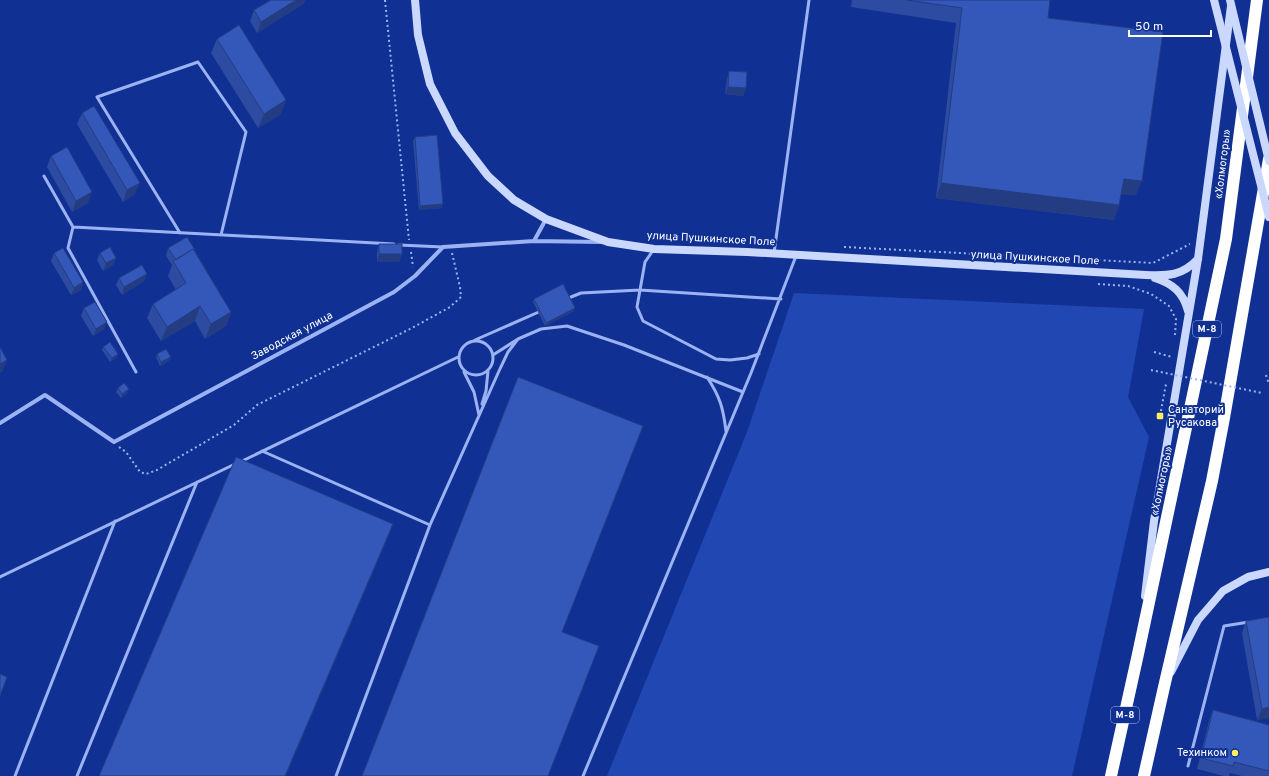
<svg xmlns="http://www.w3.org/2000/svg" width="1269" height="776" font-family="Overpass,sans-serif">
<rect width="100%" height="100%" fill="#103193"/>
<path fill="#2148b2" d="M794 293 1144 309 1128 397 1149 437 1072 776H607L747 432Z"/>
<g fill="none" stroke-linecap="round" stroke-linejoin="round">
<path stroke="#9cb3f3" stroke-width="2" stroke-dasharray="2 3" stroke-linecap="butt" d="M385 0 409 240
M844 247 1153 263 1190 244
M411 252 413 267
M1098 284 1128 286 1151 294 1169 306 1176 319 1175 335
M1154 352 1172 357
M1266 375 1269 384
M1160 416 1166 384
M119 447 126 452 140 472 146 474 157 470 234 425 257 405 412 328 450 307 461 297 460 287 452 253"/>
<path stroke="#9cb3f3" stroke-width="3" d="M44 176 73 227 394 244
M73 227 68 248 136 372
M180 233 97 97 198 62 246 132 221 235
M399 245 443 247
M654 249 645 262 640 290 637 307 643 321 716 359 730 360 747 358 759 354
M774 253 809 0
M566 299 581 293 640 290 781 299
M475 340 541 311
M459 358a17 17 0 1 1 34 0a17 17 0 1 1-34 0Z
M493 355 518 339 541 329 567 326 624 345 743 392
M464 372 474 392 479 415
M707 377C720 397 723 407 726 431
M482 404 486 391 488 371
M262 451 430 525
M240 462 458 357
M0 577 235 464
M1188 766 1224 626 1249 622
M15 776 115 521
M77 776 197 482
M336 776 430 525 499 371 508 352 518 339
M583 776 751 373 796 256"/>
<path stroke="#9cb3f3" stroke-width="4" d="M534 241 546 219
M0 423 45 395 114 442 394 292 415 276 443 247 534 241 602 242"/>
<path stroke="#cbd8fd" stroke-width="8" d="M415 0 418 35 430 84 455 133 488 176 514 200 546 219 608 242 654 249 747 252 1146 275C1168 276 1182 276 1198 259
M1155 278C1173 284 1183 292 1188 311
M1145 596 1154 521 1198 259 1231 6
M1171 672 1198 620 1223 591 1248 577 1269 572"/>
<path stroke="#fff" stroke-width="12" d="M1111 776 1138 654 1226 239 1257 0
M1144 776 1164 687 1212 481 1224 418 1269 159"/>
<path stroke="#9cb3f3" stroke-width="2" stroke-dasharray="2 3" stroke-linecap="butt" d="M1151 370 1262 393"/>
<path stroke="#cbd8fd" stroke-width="8" d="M1214 0 1269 217
M1230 0 1269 161"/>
</g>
<path fill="#2d4ba0" d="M271 0H305L303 4 257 33 250 21 254 10Z
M852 0H1050L1048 18 1136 195 1121 194 1119 205 1114 220 936 198 956 23 851 7Z
M217 39 286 100 280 115 258 128 211 53Z
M729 71 746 88 743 96 725 94 727 79Z
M82 113 135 194 123 202 77 124Z
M415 137 442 208 419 210 413 141Z
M51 156 88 203 72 212 47 167Z
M379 244 402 254 399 262H377V252Z
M168 248 195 251 231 312 226 326 205 339 195 321 161 341 147 318 153 304 176 290 168 276 172 265 166 256Z
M54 253 83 282 81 290 71 295 51 261Z
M100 253 116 258 113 265 103 271 97 260Z
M147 274 144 281 122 295 116 285 119 278Z
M534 299 574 311 545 326 533 302Z
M84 308 104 329 93 336 81 316Z
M103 347 118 354 117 357 110 362 102 350Z
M157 354 169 361 160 366 156 357Z
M118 388 127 393 121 398 116 392Z
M1246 621 1269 718 1257 720 1242 633Z
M1213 710 1269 725V776H1242L1230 773 1229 776H1224L1197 769 1209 721Z"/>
<path fill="#243d82" d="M296 0H305L303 4 257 33 261 22Z
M728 87 746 88 743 96 725 94Z
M286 100 280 115 258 128 264 114Z
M1124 179 1142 181 1136 195 1119 193Z
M140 183 135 194 123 202 127 190Z
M941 183 1119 205 1114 220 936 198Z
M92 192 88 203 72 212 76 201Z
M443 204 442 208 419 210 420 206Z
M379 254H402L399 262H377Z
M116 258 113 265 103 271 106 263Z
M147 274 144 281 122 295 124 287Z
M83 282 81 290 71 295 74 288Z
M200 306 195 321 161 341 167 327Z
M575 308 574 311 545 326 546 323Z
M231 312 226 326 205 339 211 324Z
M107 322 104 329 93 336 96 329Z
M118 354 117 357 110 362 112 358Z
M171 357 169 361 160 366 161 362Z
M7 360 3 371 0 373V364Z
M129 389 127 393 121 398 122 394Z
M393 524 389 535 286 776H285Z
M1269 707V718L1257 720 1262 709Z"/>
<path fill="#3457ba" stroke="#243d82" d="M271 0H296L261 22 254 10Z
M907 0H1050L1048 18 1163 32 1142 181 1124 179 1119 205 941 183 962 8Z
M239 25 286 100 264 114 217 39Z
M729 71 747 72 746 88 728 87Z
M94 106 140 183 127 190 82 113Z
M437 135 443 204 420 206 415 137Z
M67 147 92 192 76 201 51 156Z
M187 237 195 250H194L193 249 176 260 168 248Z
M379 244H402V254H379Z
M110 247 116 258 106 263 100 253Z
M63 248 83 282 74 288 54 253Z
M193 249 231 312 211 324 200 306 167 327 153 304 186 283 173 261Z
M142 265 147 274 124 287 119 278Z
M563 284 575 308 546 323 534 299Z
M95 302 107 322 96 329 84 308Z
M110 342 118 354 112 358 103 347Z
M0 347 7 360 0 364Z
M166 349 171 357 161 362 157 354Z
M518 377 643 426 562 632 599 646 548 776H362Z
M124 383 129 389 122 394 118 388Z
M236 457 393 524 285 776H99Z
M1269 617V707L1262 709 1246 621Z
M0 674 7 677 0 696Z
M1213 710 1269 725V771L1234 762 1233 766 1201 758Z"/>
<g fill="#ffee5e" stroke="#103193" stroke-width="1.5">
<rect x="1156" y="412" width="8" height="8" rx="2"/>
<circle cx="1235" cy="753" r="4"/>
</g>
<g text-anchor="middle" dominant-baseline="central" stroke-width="4" stroke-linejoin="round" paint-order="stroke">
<g fill="#103193" stroke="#b7c1df" stroke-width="1">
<rect x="1193" y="321" width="28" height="16" rx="3"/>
<rect x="1111" y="707" width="28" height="16" rx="3"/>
</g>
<g font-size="10" font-weight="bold" fill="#fff">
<text x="1207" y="329">М-8</text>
<text x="1125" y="715">М-8</text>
</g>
<g font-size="11" fill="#fff" stroke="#103193">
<text transform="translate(1223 164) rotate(-83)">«Холмогоры»</text>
<text transform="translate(711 239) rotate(3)">улица Пушкинское Поле</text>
<text transform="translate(1035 258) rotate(3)">улица Пушкинское Поле</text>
<text transform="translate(292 336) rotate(-28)">Заводская улица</text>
<text transform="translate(1162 481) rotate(-78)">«Холмогоры»</text>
</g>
<g font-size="11" fill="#fff" stroke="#103193" text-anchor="start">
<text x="1168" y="410">Санаторий<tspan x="1168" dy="13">Русакова</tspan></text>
<text x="1227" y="753" text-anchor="end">Техинком</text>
</g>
</g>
<path d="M1129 30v6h82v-6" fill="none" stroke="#ffffff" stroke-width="2"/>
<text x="1135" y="30" font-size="12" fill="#ffffff" stroke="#103193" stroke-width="3" paint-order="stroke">50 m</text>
</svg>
